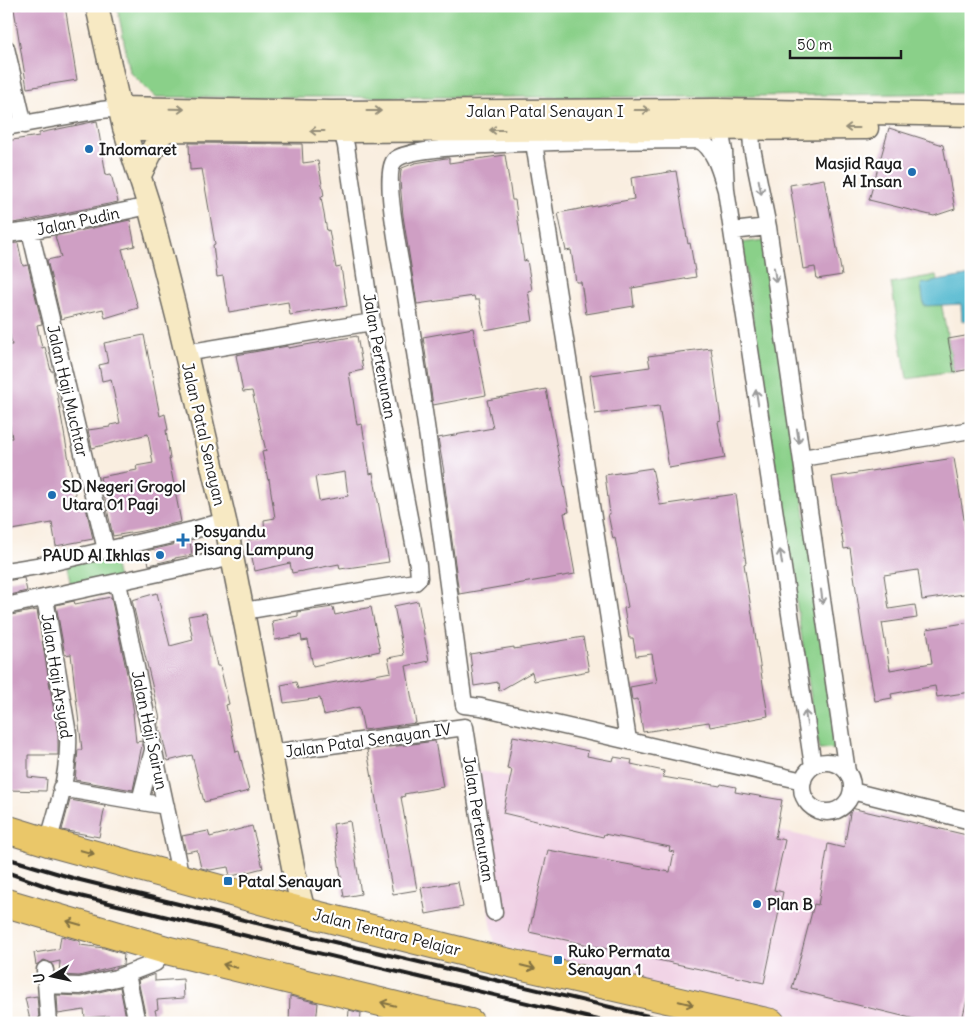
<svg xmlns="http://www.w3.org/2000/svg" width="977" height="1029" font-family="Delius,sans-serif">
<rect width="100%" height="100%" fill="#fff"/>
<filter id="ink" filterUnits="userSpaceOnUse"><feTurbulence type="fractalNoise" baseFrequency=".02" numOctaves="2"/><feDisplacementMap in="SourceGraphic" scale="10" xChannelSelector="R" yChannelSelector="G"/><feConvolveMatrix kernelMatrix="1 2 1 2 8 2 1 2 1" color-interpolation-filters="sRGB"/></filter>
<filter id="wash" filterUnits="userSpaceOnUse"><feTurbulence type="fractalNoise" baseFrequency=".0096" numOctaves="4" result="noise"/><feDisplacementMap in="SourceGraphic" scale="20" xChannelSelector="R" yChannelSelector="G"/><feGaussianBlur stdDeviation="1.12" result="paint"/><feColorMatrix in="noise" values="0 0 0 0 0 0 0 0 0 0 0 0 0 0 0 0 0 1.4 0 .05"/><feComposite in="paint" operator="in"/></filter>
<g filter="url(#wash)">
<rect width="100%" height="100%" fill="#f9eee0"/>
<path fill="#f0d0e4" d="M465 768 794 834 971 876V1023H814L495 947Z"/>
<path fill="#8ad089" stroke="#537652" d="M117 6H971V93L686 97H155L130 72Z
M764 240 840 749 819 750 741 243Z
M936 275 954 372 907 379 891 283Z
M112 552 118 579 72 589 66 562Z"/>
<path fill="#51b8cf" stroke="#366a76" d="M971 275V321H962L961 304 924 306 921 284Z"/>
<g id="blocks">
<path fill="#cf9fc4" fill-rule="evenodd" d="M29 6H65L77 80 27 88 14 9Z
M97 121 106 175 111 174 118 202 26 221 6 224V141L39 136V133Z
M889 128 943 145 955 209 934 216 869 200Z
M189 143 302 144 303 163 318 161 324 196 321 197 327 231 329 230 336 268 341 267 347 306 290 315 288 302 229 312 223 276 217 277 213 245 215 244 202 169 190 170Z
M505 155 512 200H515L524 261 527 260 532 290 528 291 533 321 485 330 479 300H475L474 296 417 304 403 216 400 181 401 170 402 168 415 163 446 158H449V163Z
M676 171 688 244 690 243 696 277 632 288 634 306 586 314 581 282H576L571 250 566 251 558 213 634 199 631 178Z
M824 179 842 275 817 279 815 267 803 269 790 185Z
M130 220 135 246 122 249 138 308 105 318 103 309 61 319 47 260 61 257 55 236Z
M18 243 23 266 28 265 42 324 37 325 42 348 45 347 51 371H53L77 505 85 503 93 539 56 546 52 523 6 531V439L12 438 6 403V345H12L6 317V244Z
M473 328 486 395 433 405 423 337Z
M144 335 160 416 165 414 168 430H166L170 459H169L181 522 142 531 113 536 100 477 137 470 136 466 153 463 148 434 92 448 88 430 110 427V425L120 423 111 379 102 381 99 365 108 363 104 343Z
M971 335V369L954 372 948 339Z
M357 336 363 370 349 373 357 425 362 424 370 474 373 473 389 562 340 569 339 564 292 573 290 563 255 571 248 540 265 536 264 520 275 518 269 479 268 480 262 452 266 451 252 391 243 392 236 355 288 346V348ZM345 472 348 496 319 501 315 477Z
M711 348 721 421 718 422 725 458 669 468 659 406 595 414 590 375 650 367 648 356Z
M546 389 569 512 564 513 575 574 459 594 443 472H444L438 438 493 428 487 400Z
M954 458 966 531 971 569V593L922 600 918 570 884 575 889 609 915 605 917 618 882 623 890 670 932 663 927 629 971 622V692L937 697 935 686 891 694 892 698 875 701 863 637 850 548 844 549 832 477Z
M652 468 660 505 736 494 746 563 744 564 768 716 710 727 709 722 643 732 638 699 632 700 630 687 657 682 652 654 636 656 633 638H629L624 608 628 607 615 538 613 539 608 514H610L605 475Z
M190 541 192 555 175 558V559L149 565 146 551Z
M24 578 27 591 6 596V581Z
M157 593 170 646 193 640 188 616 206 613 217 666H220L229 704 226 705 236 752 239 751 249 791 204 802 192 755 168 761 158 719H160L132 600Z
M111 597 130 688 134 713H133L136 742 142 741V745L133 790 75 780 78 750H82L71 654 65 655 56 605 74 601 75 604Z
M418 601 429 661 406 666 416 723 364 730 359 707 324 715 320 698 284 703 281 685 296 682 298 689 391 672 388 658 404 655 394 606Z
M333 607 335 615 371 607 380 651 313 666 308 640 302 641 301 635 275 640 272 621 298 616V612Z
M37 610 58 735V755H28V777L47 779 46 791 6 790V616Z
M583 637 589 671 534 681 532 672 499 691 498 682 474 686 470 654 514 647V649Z
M513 736 543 742V741L588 751 587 756 613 761 614 757 632 760 631 764 664 771 663 777 703 784V783L720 786 721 784 736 787 735 792 782 800 775 838 785 840 774 890 783 892 764 983 529 932 548 850 670 872 674 852 669 851 670 847 604 834 603 837 503 813 512 770 507 769Z
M435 741 443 787 404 794 405 796 401 797 417 890 393 894 367 750Z
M70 800 105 806 99 837 62 830Z
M851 808 971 836V984L961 1023H931L792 989 814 904 818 905 828 844 844 848Z
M350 821 361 894 344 897 333 824Z
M252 826 263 868 232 876H230L228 867 210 870 201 868 197 850 186 852 182 836 208 831 210 837Z
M458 882 463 907 426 914 421 888Z
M61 936 80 941V945L104 948 124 954 123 965 79 976 59 975 60 961 51 963 44 960 36 965 34 953 59 949Z
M155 974V981L183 979 184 998 157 1000 158 1009 155 1010 158 1023H147L138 980Z
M120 987 127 1023H109V1016L85 1018 84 1010 58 1014 57 995 82 996Z
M37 996 39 1019 30 1020 25 998Z
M290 996 318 1003 316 1023H289Z
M349 1010 361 1013 360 1023H348Z"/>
</g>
</g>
<g filter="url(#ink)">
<use href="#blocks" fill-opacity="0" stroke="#696661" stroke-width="1"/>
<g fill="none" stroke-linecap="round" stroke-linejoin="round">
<g stroke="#696661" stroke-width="19">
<path id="street" d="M6 48 24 125
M718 118 724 151 726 190 732 231 813 766
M750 118 752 148 768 227 847 772
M6 127 101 110 120 108
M534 143 628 740
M726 190C721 174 715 148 699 140 655 141 416 139 395 160 382 172 400 259 403 278 427 420 445 562 464 705L481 707 803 781
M30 231 106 550
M732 231 768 227
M6 234 30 231 149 206
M185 353 372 322
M802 458 971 430
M6 571 37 566 193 530 225 521
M118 583 181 878
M45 598 68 734C70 770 58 808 48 842
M6 606 233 557
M244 611 415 582 419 578 418 565 372 322 346 146 342 131
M271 753 465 727 494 912
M802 787a25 25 0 1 1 50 0a25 25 0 1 1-50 0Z
M61 788 166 806
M852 791 971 821
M140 801 153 750
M45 970 49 1023
M127 974 137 1023
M46 985 80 986 116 978 155 963 166 950"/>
</g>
<g stroke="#696661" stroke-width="25">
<path id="secondary" d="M97 6 124 128 149 206 179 324 225 521 294 872 304 912
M120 108 331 112 717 110 971 115
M124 128 166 130 342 131 867 128
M140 175 159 137 166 130"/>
</g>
<g stroke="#696661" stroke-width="30">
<path id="highway" d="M6 829 48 842 304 912 480 956 771 1023
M6 903 166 950 430 1014 470 1023"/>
</g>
<use href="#street" stroke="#fff" stroke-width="16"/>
<use href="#secondary" stroke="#f7e9c3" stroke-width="22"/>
<use href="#highway" stroke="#eac769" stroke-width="28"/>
<path stroke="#1c1c1c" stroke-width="4" d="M6 858 76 879 334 942 678 1023
M6 872 63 892 611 1023"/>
</g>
<defs><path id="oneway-shaft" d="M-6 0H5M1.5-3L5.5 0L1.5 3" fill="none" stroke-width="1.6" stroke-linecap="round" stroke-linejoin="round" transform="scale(1.25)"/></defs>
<g stroke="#948d78">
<use href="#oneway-shaft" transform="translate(177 109) rotate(1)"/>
<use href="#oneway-shaft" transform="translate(642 110)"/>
<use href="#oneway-shaft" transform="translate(374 111)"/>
<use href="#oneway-shaft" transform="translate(852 128) rotate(-180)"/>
<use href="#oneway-shaft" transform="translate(497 130) rotate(180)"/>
<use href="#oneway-shaft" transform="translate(317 131) rotate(-180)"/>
</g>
<g stroke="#999">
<use href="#oneway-shaft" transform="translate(760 187) rotate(79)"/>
<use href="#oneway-shaft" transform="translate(775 275) rotate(82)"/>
<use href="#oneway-shaft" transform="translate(757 397) rotate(-99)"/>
<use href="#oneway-shaft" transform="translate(798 436) rotate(82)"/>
<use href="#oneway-shaft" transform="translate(781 557) rotate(-99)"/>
<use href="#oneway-shaft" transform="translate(822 597) rotate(82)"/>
<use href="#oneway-shaft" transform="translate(806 718) rotate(-99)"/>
</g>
<g stroke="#837242">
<use href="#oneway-shaft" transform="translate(87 852) rotate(15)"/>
<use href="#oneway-shaft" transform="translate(74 923) rotate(-164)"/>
<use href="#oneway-shaft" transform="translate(230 966) rotate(-166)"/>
<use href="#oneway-shaft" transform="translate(528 967) rotate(13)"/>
<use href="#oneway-shaft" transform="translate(686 1003) rotate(13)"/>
<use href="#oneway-shaft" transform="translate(388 1004) rotate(-166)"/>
</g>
</g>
<g fill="#1f6fb2" stroke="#fff" stroke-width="2">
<circle cx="89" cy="149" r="5"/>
<circle cx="912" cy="172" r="5"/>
<circle cx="52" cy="495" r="5"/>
<path d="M180.5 532.5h5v5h5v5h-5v5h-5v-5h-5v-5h5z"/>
<circle cx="160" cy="555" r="5"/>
<rect x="223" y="876" width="10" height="10" rx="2.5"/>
<circle cx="757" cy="904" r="5"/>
<rect x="553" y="955" width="10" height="10" rx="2.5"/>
</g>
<g text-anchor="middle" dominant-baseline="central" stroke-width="4.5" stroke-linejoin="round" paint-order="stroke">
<g font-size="16" fill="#1c1c1c" stroke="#fff">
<text x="545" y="111">Jalan Patal Senayan I</text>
<text transform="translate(78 221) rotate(-12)">Jalan Pudin</text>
<text transform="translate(380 356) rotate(80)">Jalan Pertenunan</text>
<text transform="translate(68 391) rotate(77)">Jalan Haji Muchtar</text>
<text transform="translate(204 434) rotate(77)">Jalan Patal Senayan</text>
<text transform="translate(57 676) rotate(81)">Jalan Haji Arsyad</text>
<text transform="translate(150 730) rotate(78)">Jalan Haji Sairun</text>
<text transform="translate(368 740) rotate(-8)">Jalan Patal Senayan IV</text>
<text transform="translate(479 819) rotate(81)">Jalan Pertenunan</text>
<text transform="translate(387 932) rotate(14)">Jalan Tentara Pelajar</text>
</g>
<g font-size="16" font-weight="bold" fill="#1c1c1c" stroke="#fff" text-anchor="start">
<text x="99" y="149">Indomaret</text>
<text x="902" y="163" text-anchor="end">Masjid Raya<tspan x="902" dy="18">Al Insan</tspan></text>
<text x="62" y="486">SD Negeri Grogol<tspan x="62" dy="18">Utara 01 Pagi</tspan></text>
<text x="194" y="531">Posyandu<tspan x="194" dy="18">Pisang Lampung</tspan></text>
<text x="150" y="555" text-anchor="end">PAUD Al Ikhlas</text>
<text x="238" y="881">Patal Senayan</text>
<text x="767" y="904">Plan B</text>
<text x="568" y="951">Ruko Permata<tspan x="568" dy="18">Senayan 1</tspan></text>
</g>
</g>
<rect width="977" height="1029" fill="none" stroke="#fff" stroke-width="25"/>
<g transform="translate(52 976) rotate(261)" stroke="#ffffff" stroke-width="4" paint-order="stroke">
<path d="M0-4L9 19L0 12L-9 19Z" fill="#1c1c1c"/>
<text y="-8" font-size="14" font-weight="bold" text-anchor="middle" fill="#1c1c1c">U</text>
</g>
<path d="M790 50v8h111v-8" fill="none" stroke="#1c1c1c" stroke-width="2.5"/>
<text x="797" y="50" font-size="15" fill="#1c1c1c" stroke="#ffffff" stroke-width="4" paint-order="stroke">50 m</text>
</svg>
